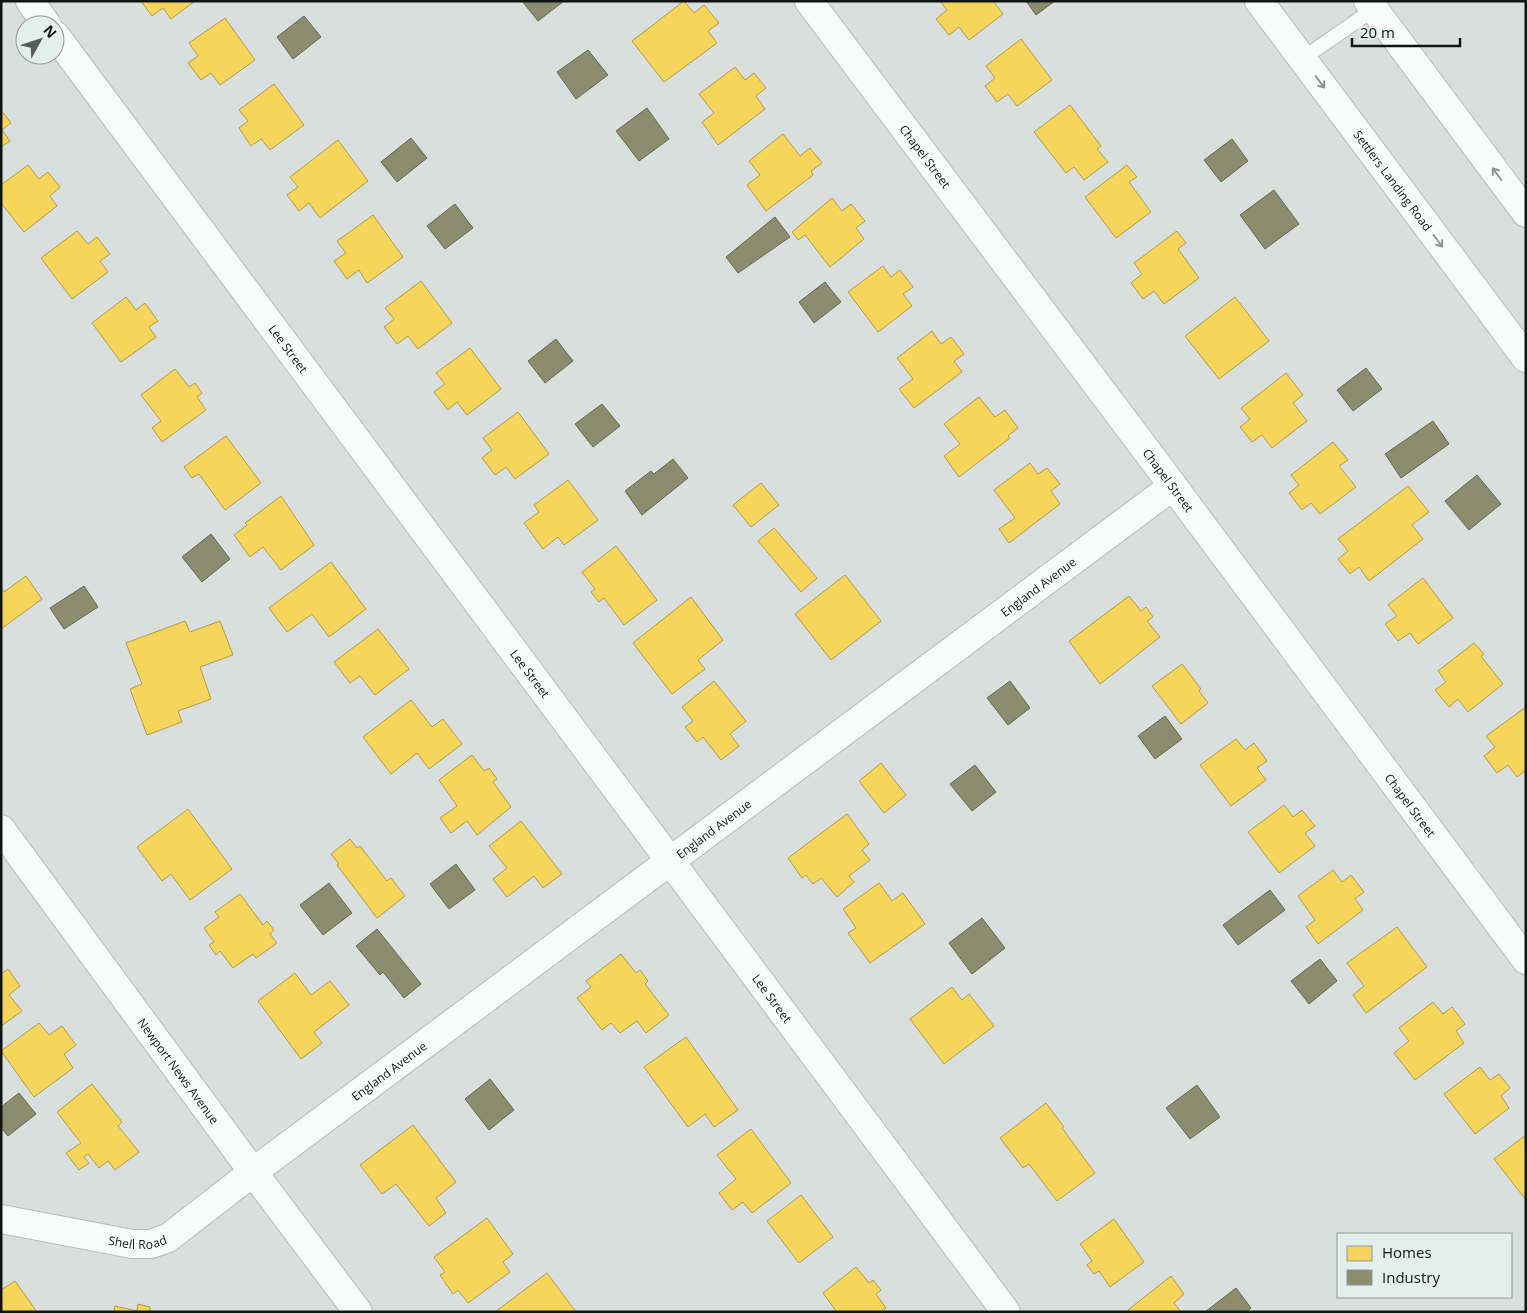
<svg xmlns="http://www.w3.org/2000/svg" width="1527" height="1313" font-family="'Open Sans',sans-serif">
<rect width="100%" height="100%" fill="#d8dfdc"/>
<path fill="#f6d55c" stroke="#b19b46" d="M141 1H195L171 19 163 8 152 16Z
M684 1 694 13 704 5 719 23 708 31 717 43 664 82 632 41Z
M940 1H993L1003 14 969 40 959 27 949 35 936 19 947 10Z
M225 18 255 60 220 85 211 73 201 80 188 63 198 56 189 43Z
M1021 39 1052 80 1017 106 1008 94 997 102 985 86 995 78 986 66Z
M735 67 745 80 754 73 766 88 756 96 765 109 718 145 702 122 714 113 699 94Z
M274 84 304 125 270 150 261 139 251 146 239 128 248 121 239 110Z
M1070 105 1101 146 1097 149 1108 162 1084 180 1074 167 1066 173 1034 132Z
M1 110 11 123 2 130 10 141 1 147Z
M783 134 800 156 810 148 822 163 811 171 813 175 766 211 747 185 760 175 749 161Z
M338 140 368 181 320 218 309 203 299 211 287 195 298 187 290 177Z
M28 165 39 179 48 172 60 187 50 196 57 206 24 232 1 203V185Z
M1127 165 1137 177 1129 182 1151 212 1116 238 1085 197Z
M832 198 842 211 851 204 865 221 856 228 864 239 830 267 805 235 798 240 792 232Z
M373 215 403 257 367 283 359 270 347 279 334 261 346 253 337 241Z
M77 231 88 244 97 237 110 254 100 261 108 272 72 299 41 258Z
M1177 231 1186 243 1178 249 1199 278 1164 304 1154 291 1143 299 1131 283 1142 274 1134 263Z
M883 266 891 277 900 270 913 287 903 294 912 306 878 332 848 292Z
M421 281 452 323 418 349 408 336 397 344 384 327 394 319 385 308Z
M126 297 136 310 145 303 158 321 149 327 156 337 121 362 92 323Z
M1235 297 1269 341 1219 379 1185 336Z
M932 331 941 344 951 337 964 354 954 361 962 372 914 408 899 389 913 379 897 358Z
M470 348 501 389 467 415 457 402 448 410 434 392 445 384 436 373Z
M175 369 189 387 195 383 202 393 197 397 206 410 162 442 152 428 161 421 141 395Z
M1286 373 1303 395 1293 403 1307 421 1272 448 1262 435 1252 442 1240 427 1250 419 1241 408Z
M979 397 995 417 1005 410 1018 428 1008 436 1010 438 959 477 944 456 960 444 944 424Z
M518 412 549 454 515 479 506 467 495 475 482 458 492 450 483 438Z
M226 436 261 483 225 510 199 474 192 478 184 467Z
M1333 442 1348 460 1339 466 1356 487 1320 514 1311 503 1302 510 1289 493 1299 485 1291 475Z
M1030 463 1038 474 1047 468 1060 484 1051 491 1060 504 1009 543 999 529 1015 518 994 490Z
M568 480 598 520 564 545 558 537 543 549 524 523 539 512 534 505Z
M761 483 779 505 751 527 733 505Z
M1408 486 1429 512 1412 525 1423 539 1369 581 1359 567 1350 574 1338 559 1348 551 1338 539Z
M281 496 314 545 281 570 263 547 250 557 234 535 247 525 245 523Z
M774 528 817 578 801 592 758 541Z
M616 546 657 600 624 625 604 598 599 602 591 592 595 589 582 572Z
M331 562 366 609 329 637 312 614 287 632 269 608Z
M845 575 881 621 831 660 795 614Z
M26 576 42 599 1 629V588L4 592Z
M1423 578 1453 618 1418 644 1410 633 1398 641 1385 624 1397 616 1388 605Z
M1129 596 1141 611 1146 607 1153 617 1147 621 1160 637 1100 684 1069 641Z
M691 597 723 640 698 660 705 669 672 694 633 643Z
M185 621 190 632 220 621 233 655 200 667 211 699 178 711 182 722 147 735 130 689 142 684 126 643Z
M378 629 409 669 375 695 360 676 350 683 334 662Z
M1474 643 1484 654 1481 656 1503 684 1468 712 1458 699 1449 707 1435 690 1446 682 1438 671Z
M1182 664 1201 689 1199 691 1208 703 1181 724 1152 686Z
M714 681 746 721 730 734 739 746 721 760 703 737 697 742 685 727 693 721 682 707Z
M411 700 432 727 443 719 462 744 429 769 417 753 391 774 363 737Z
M1526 707V770L1517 777 1508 765 1497 773 1484 756 1495 747 1486 736Z
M1236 739 1245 750 1254 743 1267 761 1257 768 1266 780 1231 806 1200 765Z
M472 755 484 771 489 768 497 779 493 782 511 807 477 835 467 821 451 833 440 818 457 806 439 780Z
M881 763 906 795 884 813 859 781Z
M1284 805 1293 817 1302 810 1315 826 1305 833 1315 846 1279 873 1248 832Z
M188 809 232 869 190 900 171 874 162 881 137 847Z
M847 814 869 844 862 850 870 860 849 876 854 882 837 897 821 878 813 884 806 875 802 878 788 858Z
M521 821 562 874 543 888 534 876 507 897 493 879 507 868 489 846Z
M350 839 357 848 360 846 387 881 391 878 405 896 377 918 337 865 339 864 331 854Z
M1333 870 1342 882 1351 875 1364 892 1355 899 1363 910 1318 944 1306 927 1315 920 1298 896Z
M879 883 892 901 903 893 925 924 870 963 848 933 856 928 843 909Z
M240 894 263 925 267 921 274 930 270 934 277 943 256 958 253 954 233 968 220 951 216 955 209 945 214 942 204 928 219 917 215 912Z
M1397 927 1427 967 1366 1013 1353 995 1364 986 1347 963Z
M621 954 636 973 640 970 648 981 645 984 669 1015 646 1033 637 1021 620 1033 611 1023 602 1030 577 998 591 987 586 981Z
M8 969 20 986 9 995 22 1011 1 1026V974Z
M295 973 311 995 330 981 349 1005 314 1032 322 1043 301 1059 258 1001Z
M952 987 962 1000 969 994 994 1026 944 1064 910 1019Z
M1433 1002 1443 1014 1452 1007 1465 1024 1456 1031 1464 1043 1415 1080 1394 1053 1409 1041 1399 1028Z
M39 1023 49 1035 62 1026 76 1045 64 1054 73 1068 34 1097 1 1051Z
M686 1037 738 1110 714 1127 705 1114 688 1127 644 1067Z
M1480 1067 1490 1080 1499 1074 1510 1088 1501 1096 1509 1108 1475 1134 1444 1094Z
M92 1084 122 1122 118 1126 139 1152 115 1170 108 1161 99 1168 88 1154 84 1157 89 1163 79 1170 66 1153 81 1143 57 1112Z
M1046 1103 1064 1127 1062 1128 1095 1173 1057 1201 1029 1164 1023 1168 1000 1138Z
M413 1125 456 1182 436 1198 446 1213 429 1226 396 1184 382 1194 360 1165Z
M751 1129 791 1183 752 1213 743 1202 732 1210 719 1193 736 1179 717 1155Z
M1526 1135V1200L1494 1159Z
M801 1195 833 1237 799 1263 767 1221Z
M487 1218 513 1254 503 1262 510 1272 468 1303 458 1290 453 1294 440 1275 445 1272 434 1257Z
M1114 1219 1144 1262 1110 1287 1099 1271 1094 1274 1087 1265 1092 1261 1080 1244Z
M856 1267 869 1283 873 1280 881 1290 876 1294 886 1308 881 1312H835L836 1311 823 1293Z
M547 1273 576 1312H495Z
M1171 1276 1184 1294 1174 1303 1181 1312H1129L1128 1310Z
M15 1281 37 1312H1V1290Z
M138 1304 150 1307V1312H114L115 1306 137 1311Z"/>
<path fill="#8c8c6e" stroke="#676853" d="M522 1H564L538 21Z
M1026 1H1055L1036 15Z
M304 16 321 37 293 59 277 37Z
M588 50 608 75 576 99 557 72Z
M647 108 669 139 639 161 616 131Z
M411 138 427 158 397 182 381 162Z
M1232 139 1248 161 1221 182 1204 160Z
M1274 190 1299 224 1265 249 1240 215Z
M455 204 473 228 445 249 427 226Z
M775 217 790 237 738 273 726 257Z
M825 282 841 302 814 323 799 302Z
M556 339 573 361 545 383 528 361Z
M1366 368 1382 389 1353 411 1337 390Z
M602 404 620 426 593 447 575 424Z
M1433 421 1449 444 1401 478 1385 454Z
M673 459 688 478 642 515 625 491 651 471 654 474Z
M1477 475 1501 504 1469 530 1445 501Z
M211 534 230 559 202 582 182 557Z
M84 586 98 607 64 629 50 608Z
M1010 681 1030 708 1008 725 987 698Z
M1165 716 1182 739 1155 759 1138 736Z
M975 765 996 792 972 811 950 784Z
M456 864 475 890 449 909 430 884Z
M329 883 352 913 323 935 300 905Z
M1270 890 1285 910 1238 945 1223 925Z
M982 918 1005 948 972 974 949 943Z
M377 929 421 984 404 998 383 972 380 975 356 946Z
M1320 959 1337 981 1309 1004 1291 981Z
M490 1079 514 1110 489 1130 465 1099Z
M1197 1085 1220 1117 1190 1139 1166 1108Z
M19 1093 36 1114 8 1136 1 1128V1107Z
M1236 1288 1251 1308 1246 1312H1205Z"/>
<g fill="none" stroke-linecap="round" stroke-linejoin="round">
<g stroke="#b7bcb9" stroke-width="16">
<path id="lane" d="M1302 59 1374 9"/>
</g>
<g stroke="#b7bcb9" stroke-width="30">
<g id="street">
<path d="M30 1 47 25"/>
<path id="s1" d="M809 1 1173 486 1526 960"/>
<path id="s2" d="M55 35 1006 1312"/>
<path id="s3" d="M1 829 253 1172 1173 486"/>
</g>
</g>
<g stroke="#b7bcb9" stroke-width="30">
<g id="secondary">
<path id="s4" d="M1259 1 1526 358"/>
<path d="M1368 1 1526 213"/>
<path id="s5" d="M1 1219 132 1244H151L168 1238 253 1172 358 1312"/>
</g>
</g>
<use href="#lane" stroke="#f9fafa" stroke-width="14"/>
<use href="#street" stroke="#f9fafa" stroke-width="28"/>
<use href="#secondary" stroke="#f9fafa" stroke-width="28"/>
</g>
<defs><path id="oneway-shaft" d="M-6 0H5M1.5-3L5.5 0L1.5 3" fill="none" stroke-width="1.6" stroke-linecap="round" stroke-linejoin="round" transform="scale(1.25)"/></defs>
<g stroke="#909392">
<use href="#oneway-shaft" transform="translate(1320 82) rotate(53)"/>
<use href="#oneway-shaft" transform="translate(1497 174) rotate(-127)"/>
<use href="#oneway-shaft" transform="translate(1438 241) rotate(53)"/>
</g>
<g text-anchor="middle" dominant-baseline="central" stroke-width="5" stroke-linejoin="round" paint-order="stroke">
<g font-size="12" fill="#101513" stroke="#e3efea">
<text stroke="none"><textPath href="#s1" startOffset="194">Chapel Street</textPath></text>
<text stroke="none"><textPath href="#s4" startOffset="224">Settlers Landing Road</textPath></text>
<text stroke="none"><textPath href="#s2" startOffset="391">Lee Street</textPath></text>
<text stroke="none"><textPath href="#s1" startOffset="599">Chapel Street</textPath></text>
<text stroke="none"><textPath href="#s3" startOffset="1405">England Avenue</textPath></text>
<text stroke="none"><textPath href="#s2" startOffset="796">Lee Street</textPath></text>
<text stroke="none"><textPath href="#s1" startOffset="1004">Chapel Street</textPath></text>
<text stroke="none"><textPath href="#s3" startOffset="1000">England Avenue</textPath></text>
<text stroke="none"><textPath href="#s2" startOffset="1201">Lee Street</textPath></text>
<text stroke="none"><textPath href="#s3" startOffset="300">Newport News Avenue</textPath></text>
<text stroke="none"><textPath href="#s3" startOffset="595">England Avenue</textPath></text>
<text stroke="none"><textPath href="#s5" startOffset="139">Shell Road</textPath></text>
</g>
</g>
<rect width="1527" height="1313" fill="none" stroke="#101513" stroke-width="5"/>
<rect x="1337" y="1233" width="175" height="65" fill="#e3efea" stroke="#8f9894"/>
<rect x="1347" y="1246" width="25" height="15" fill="#f6d55c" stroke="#8f9894"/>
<text x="1382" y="1258" font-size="15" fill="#101513">Homes</text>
<rect x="1347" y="1270" width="25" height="15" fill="#8c8c6e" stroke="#8f9894"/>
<text x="1382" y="1283" font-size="15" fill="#101513">Industry</text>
<g transform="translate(40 40) rotate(50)"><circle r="24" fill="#e3efea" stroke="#8f9894"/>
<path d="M0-4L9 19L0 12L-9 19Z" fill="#565c59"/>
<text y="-8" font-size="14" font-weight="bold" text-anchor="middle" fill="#101513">N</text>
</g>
<path d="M1352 38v8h108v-8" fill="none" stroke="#101513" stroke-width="2.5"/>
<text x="1360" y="38" font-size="15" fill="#101513" stroke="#e3efea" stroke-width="4" paint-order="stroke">20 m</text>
</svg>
